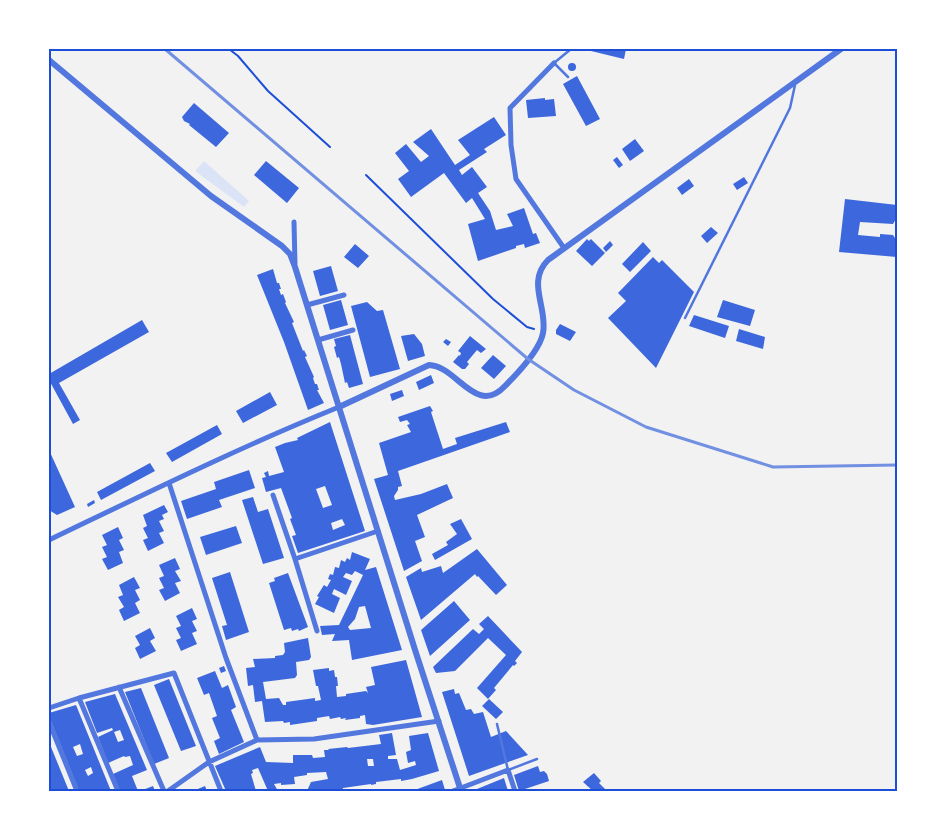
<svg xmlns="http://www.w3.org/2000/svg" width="946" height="840" font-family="'Open Sans',sans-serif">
<rect width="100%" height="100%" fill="#f2f2f2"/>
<path fill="#dbe4f7" d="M204 161 249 201 244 207 195 171Z"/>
<path fill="#3d67dc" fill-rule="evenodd" d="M592 49H626L624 59 591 51Z
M568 67a4 4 0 1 1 8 0a4 4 0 1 1-8 0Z
M577 76 600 119 586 126 563 84Z
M545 98V100L554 99 556 116 528 118 526 100Z
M194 103 229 133 216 147 189 125 190 124 184 121 182 117Z
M494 117 506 135 484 149 487 152 459 170 462 175 472 167 487 187 478 193 490 211 496 230 513 226 507 214 524 208 533 234 536 233 540 243 525 248 524 244 516 246V248L478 261 468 224 485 219 472 198 466 203 444 173 411 197 398 179 409 171 395 153 406 144 421 162 429 156 413 142 431 129 455 165 470 155 458 140Z
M635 139 644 151 630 161 622 149Z
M617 157 623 165 619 168 613 160Z
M266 161 299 188 287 203 254 175Z
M744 177 748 183 737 190 733 184Z
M689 179 694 186 682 195 677 188Z
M845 199 897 205V217L893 224 860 222 858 235 880 237V234L893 235 897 241V257L839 252Z
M711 227 718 233 707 243 701 236Z
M587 239 589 241 591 239 605 253 592 266 576 251Z
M610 241 613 245 606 252 603 248Z
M643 242 651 251 630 272 622 264Z
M355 244 369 256 358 268 344 257Z
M653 257 659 263 662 260 694 292 656 368 608 318 626 301 618 293Z
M331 266 338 291 320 296 313 271Z
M273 269 277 283H279L281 289H279L281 295 283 294 286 302 285 303 294 322 292 323 303 351 304 350 307 356 305 357 314 377 313 378 315 384H317L319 390H317L324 403 308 410 284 342 257 275Z
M341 300 348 325 330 330 323 305Z
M723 300 755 310 750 326 717 317Z
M367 302 377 311 383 310 400 369 370 377 351 306Z
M694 315 729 326 725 338 689 326Z
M142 320 149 332 59 383 80 420 73 424 49 380V374Z
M560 324 576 332 570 341 556 334V330Z
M739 329 765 337 763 349 736 341Z
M414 334 422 344 425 356 408 361 401 336Z
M350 335 363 384 349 388 347 382 345 383 341 364 339 357 337 358 334 347 336 346 334 339Z
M470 336 486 349 481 353 477 350 467 362 469 364 465 369H462L453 362 459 355 460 356 461 353 458 351Z
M446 339 451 342 448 346 443 342Z
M493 355 506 366 494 379 481 368Z
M431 375 434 383 419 390 416 382Z
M402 390 404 396 392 401 390 394Z
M270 392 277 405 243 423 236 411Z
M430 406 433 411 431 412 443 449 457 444 455 438 506 422 510 432 398 471 402 486 398 487V490L394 496 395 500 421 494 447 484 453 498 417 515 425 537 415 541 422 561 404 571 374 479 388 475 379 443 411 432 407 425 410 424 407 420 400 422 398 417Z
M330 422 365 531 298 553 292 536 296 535 290 519 292 518 281 488 266 492 262 478 266 477 264 473 268 471 269 476 284 472 275 447 285 443 298 440 297 438ZM325 486 332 505 323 508 316 489ZM342 519 345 525 333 530 331 523Z
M217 425 222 434 172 462 166 453Z
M49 450 75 507 57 515 49 510Z
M150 463 155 471 101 500 97 492Z
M249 470 255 488 219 500 222 507 187 519 181 501 216 489 214 482Z
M253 497 258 512 268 509 284 558 263 564 242 500Z
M94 500 95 503 88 507 87 504Z
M164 505 168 512 162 515 164 519 159 521 164 531 159 533 164 543 148 551 143 540 148 538 143 528 147 526 143 515Z
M461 519 472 539 435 560 432 554 448 545 446 542 457 534 450 524Z
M236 526 242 543 206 555 200 537Z
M118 527 123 538 119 540 124 550 119 552 123 563 108 570 102 559 107 557 102 547 107 545 102 535Z
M477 549 507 585 496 595 478 576 477 577 475 574 421 620 406 577 421 568 422 572 441 566 443 573Z
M352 552 370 559 365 570 376 567 402 650 352 660 349 640 332 641 335 634 322 635 320 626 339 625 363 575 355 571 352 575 346 573 343 577 352 581 346 595 334 589 332 594 340 598 334 613 315 604 319 597 317 596 324 585 327 587 331 580 328 579 330 574 333 575 335 567 339 568 341 560 345 562 347 558 350 560ZM365 606 371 628 350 630 348 627 355 619 359 607Z
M175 558 180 569 175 571 181 581 175 583 180 593 165 601 159 590 164 588 159 578 164 576 159 565Z
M230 572 249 632 226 640 222 626 227 625 212 578Z
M288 573 308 627 299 631 298 629 292 631 291 628 284 630 269 583 275 581 274 578Z
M134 577 140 588 135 590 140 600 135 603 140 613 124 621 119 610 124 607 118 597 123 595 119 585Z
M454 601 470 620 430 656 421 630Z
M192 608 197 619 192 621 197 631 192 633 197 644 181 651 176 640 181 638 176 628 181 626 176 616Z
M488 616 522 652 515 661 517 663 514 666 513 665 494 688 496 690 488 699 477 688 506 655 488 638 455 671 436 673 433 667 473 629 479 634 484 629 479 624Z
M150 628 155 638 150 641 156 651 140 659 135 648 140 645 135 636Z
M308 638 311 657 309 660 296 662 297 675 295 678 263 682 266 699 279 698 283 705H286V702L315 698V701L321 700 318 686H316L313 670 329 668V671L334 670 335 677H337L338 686H336L337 697 346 696V694L366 691 368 693 366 687 375 685 371 667 406 660 422 717 373 725 366 724 365 715 360 716V718L345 720 346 718 341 719 340 717 330 719 329 716 317 718V721L290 725V722L284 723 283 721 265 722 262 701 255 702 253 685 248 686 246 668 255 667 253 659 275 658V656L283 655 285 652 284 643Z
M224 666 226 671 221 673 219 668Z
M215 671 222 688 228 685 236 707 231 710 244 742 219 754 214 741 220 738 212 718 217 716 209 693 204 695 197 678Z
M169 679 196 746 181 751 154 685Z
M141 688 169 758 154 764 125 692Z
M454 689 455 694 459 693 466 710 471 709 474 714 483 712 491 737 506 731 528 755 469 776 442 692Z
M115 694 147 770 132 776 138 791H120L113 774 133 765 130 756 125 757 124 756 108 763 98 737 113 730 112 728 97 733 85 702ZM120 730 124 740 118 742 114 732Z
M489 699 503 712 496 719 482 706Z
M76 705 111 791H79L49 716V713ZM80 744 83 754 77 756 73 747ZM91 767 93 773 88 776 85 770Z
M392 733 396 755 388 756V759H397L400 770 416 765 415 761 408 763 406 752 411 750 409 736 428 733 439 771 412 779 401 781V779L376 782V784L371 785V784L343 788 342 791H307L311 782 328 779 326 772 307 773V775L294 777 295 784 281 785V783L274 784 278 791H268L258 768 252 770 253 773 251 774 256 791H226L215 766 260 747 266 762 293 763V755H312L313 758 325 757 324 750H329L328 749 347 747 348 748 381 744 379 735ZM367 759H373L374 766H368Z
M49 742 69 791H49Z
M538 766 540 772 544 771 547 774 549 781 519 791 514 775Z
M594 773 601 781 599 783 607 791H593L583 782Z
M504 778 508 791H472Z
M442 780 445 790 442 791H412Z
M153 786 155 791H140Z
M205 786 207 791H193Z"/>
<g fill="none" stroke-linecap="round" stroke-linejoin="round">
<path stroke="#1d4ed8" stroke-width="2" d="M229 49 238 56 268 91 330 147
M366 175 493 299 527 327 534 329"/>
<path stroke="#5277de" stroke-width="2.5" d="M568 77 554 63 571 49
M685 318 790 108 795 85
M497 724 508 770 537 759"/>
<path stroke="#5277de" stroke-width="5" d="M554 63 510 108 511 145 516 179 564 248
M294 222 295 264
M307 305 344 295
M318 340 353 330
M169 483 226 658 257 740
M273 495 295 559 317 631
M49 540C145 494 240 447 339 407
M295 559 378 531
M119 687 164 791
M79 698 118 791
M49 708 79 698 174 673 221 791
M49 722 77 791
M168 791 209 762 257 740 314 739 439 721
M453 791 508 770 515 791"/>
<path stroke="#5277de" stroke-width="6" d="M49 60 211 196 282 246 290 254 295 267 416 653 461 791
M339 407 429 365C457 366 476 417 505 386 517 374 540 350 543 333 548 308 526 282 548 260L841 49"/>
<path stroke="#7290e2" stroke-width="3" d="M165 49 528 359 574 390 646 427 773 467 897 465"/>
</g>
<rect width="946" height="840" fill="none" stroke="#ffffff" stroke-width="100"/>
<rect x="50" y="50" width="846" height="740" fill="none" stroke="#1d4ed8" stroke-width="2"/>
</svg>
